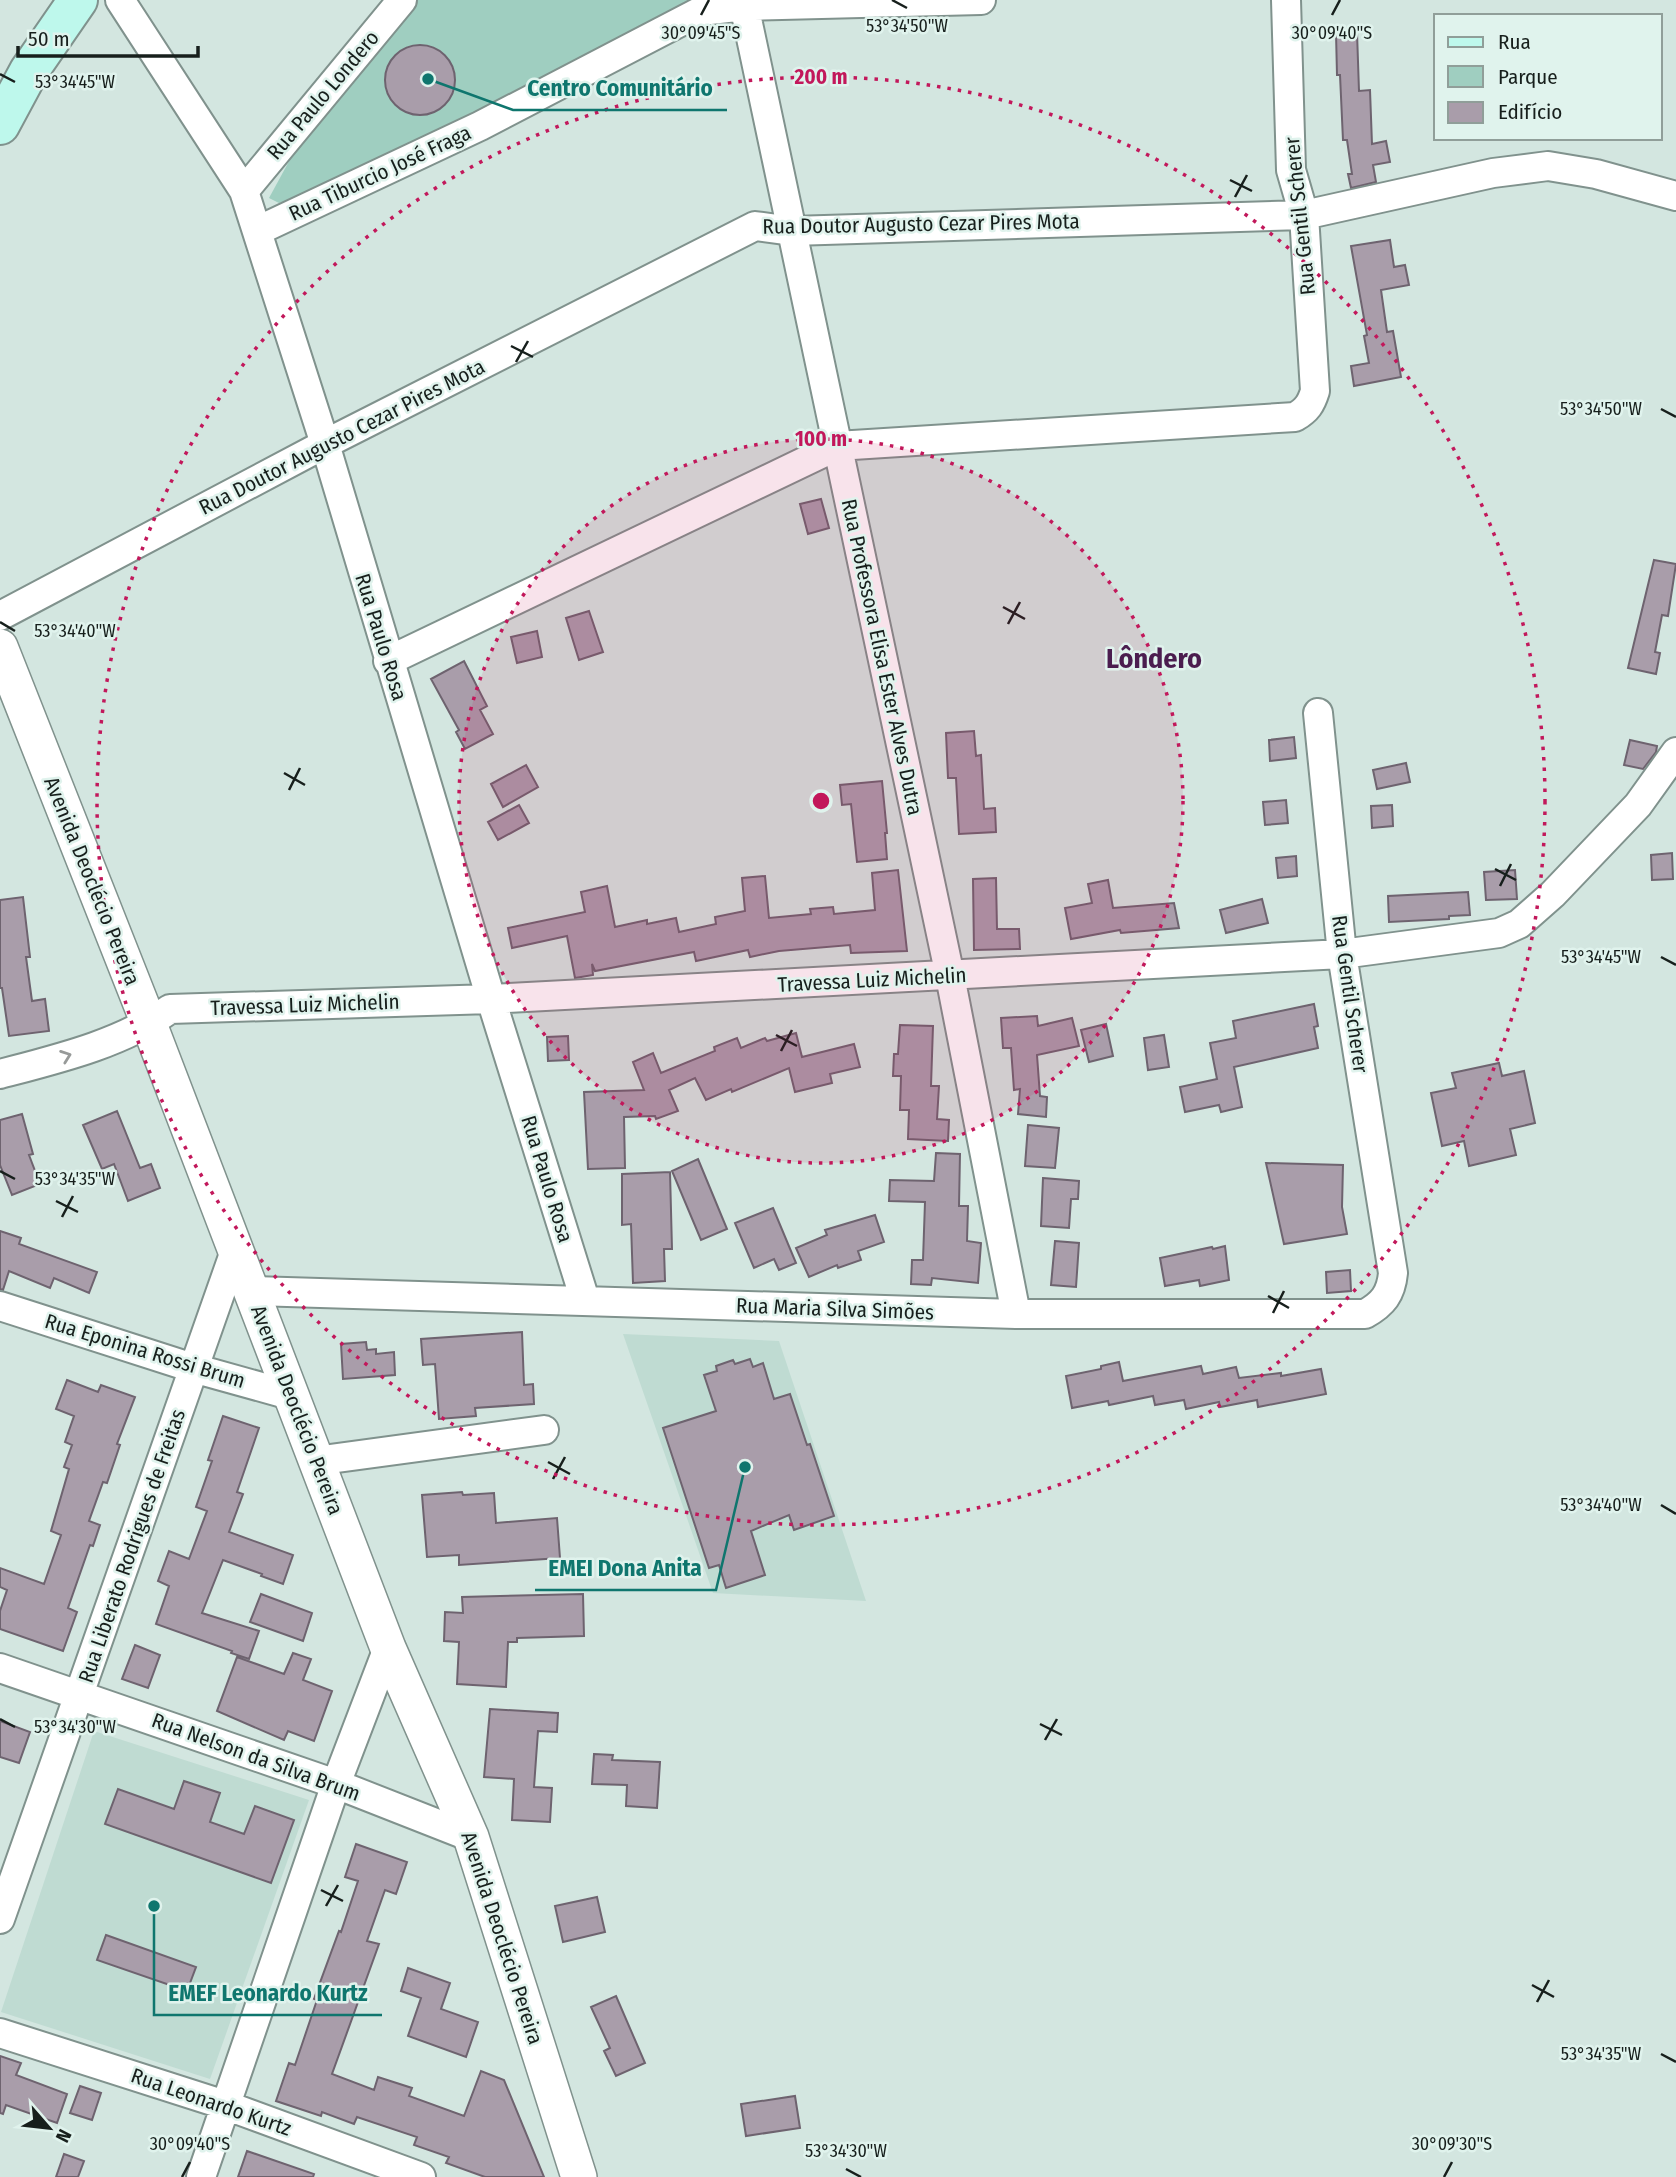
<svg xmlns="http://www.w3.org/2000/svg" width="1676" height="2177" font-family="'Fira Sans Condensed',sans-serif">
<rect width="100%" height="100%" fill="#d3e6e0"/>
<path fill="#bfdbd2" d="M623 1334 779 1341 866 1601 713 1593Z
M94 1731 309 1800 210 2079 1 2012Z"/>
<path fill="#9fcec0" d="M414 0H696L477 118 309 195 279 203 269 198 293 154Z"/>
<path fill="#a99daa" stroke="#6e636f" stroke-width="2" d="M1357 32 1359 91 1370 90 1372 144 1386 141 1390 162 1373 165 1376 182 1351 188 1348 174H1352L1347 140H1343L1340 75H1337L1336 33Z
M385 80a35 35 0 1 1 70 0a35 35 0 1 1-70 0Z
M1390 240 1394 267 1405 265 1409 285 1381 290 1387 332 1393 331 1401 377 1354 386 1351 366 1369 363 1364 336 1367 335 1351 246Z
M821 499 829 528 808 534 800 504Z
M1654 560 1676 564 1668 616 1662 615 1655 652 1660 653 1656 674 1628 668Z
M589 611 603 652 579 660 566 618Z
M537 631 542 657 517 663 511 637Z
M464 661 487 706 480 710 493 734 465 749 456 732 459 730 431 679Z
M974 731 976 756 981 755 984 809 995 808 996 832 959 834 956 778H948L946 733Z
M1294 737 1296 758 1270 761 1269 740Z
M1630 740 1657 746 1656 752 1643 769 1624 765Z
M1406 763 1410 782 1377 789 1373 770Z
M526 765 538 787 503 807 491 784Z
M882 781 887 833H885L887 859 857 862 851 804 842 805 840 785Z
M1286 800 1288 823 1265 825 1263 802Z
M519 805 529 823 498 840 488 822Z
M1392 805 1393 826 1372 828 1371 806Z
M1672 853 1673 879 1652 880 1651 855Z
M1296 856 1297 876 1278 878 1276 858Z
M898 870 907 951 851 953 850 945 779 951 750 957 748 950 696 961 694 952 595 971 592 964 593 975 575 978 567 936 512 948 508 928 585 912 581 892 607 886 615 927 647 920V924L676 918 679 932 716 924 715 917 745 911 742 878 765 876 769 918 811 914 810 909 833 907 834 914 875 910 872 873Z
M1515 870 1517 899 1486 900 1484 872Z
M996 878 997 929H1019L1020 949 974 950 973 879Z
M1108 880 1113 908 1174 903 1179 928 1121 933 1120 930 1071 939 1065 908 1092 903 1088 884Z
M1468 892 1470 915 1449 916V919L1389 922 1388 896Z
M23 897 30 957H26L32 1001 45 999 49 1031 9 1036 2 988H0V900Z
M1262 899 1268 923 1226 933 1220 910Z
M1314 1004 1318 1026 1314 1027 1318 1048 1234 1067 1242 1107 1221 1112 1219 1105 1185 1112 1180 1087 1217 1079 1210 1043 1236 1038 1233 1021Z
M1037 1016 1038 1026 1072 1018 1079 1046 1037 1055 1040 1096 1047 1097 1046 1117 1018 1114 1020 1089 1014 1090 1011 1048H1003L1001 1018Z
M1106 1024 1113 1056 1089 1062 1081 1030Z
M900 1025 933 1026 931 1086H939L937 1119 949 1120 948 1141 908 1139 909 1110H900L901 1076H893L894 1054H898Z
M796 1033 802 1057 854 1044 860 1067 830 1074 832 1083 795 1092 789 1068 732 1092 731 1089 706 1100 695 1078 669 1090 678 1111 656 1119 655 1116 624 1117 625 1168 588 1169 584 1092 644 1090 633 1062 653 1053 661 1073 715 1051 714 1047 737 1038 741 1048 765 1038 767 1041Z
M1164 1035 1169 1067 1148 1070 1144 1038Z
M568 1036 569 1060 548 1061 547 1037Z
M1499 1063 1502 1076 1524 1071 1535 1123 1510 1129 1516 1155 1469 1166 1464 1141 1442 1146 1431 1093 1456 1088 1452 1073Z
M117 1111 140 1168 151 1164 160 1188 128 1201 114 1164 102 1169 83 1125Z
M22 1114 33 1154 29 1155 40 1184 12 1195 0 1165V1120Z
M1028 1125 1059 1128 1055 1168 1025 1166Z
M936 1153 960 1154 959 1206H968L967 1241 981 1243 978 1283 932 1278 931 1285 911 1284 912 1260H923L925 1202 889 1201 890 1180 934 1181Z
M698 1159 727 1229 701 1240 672 1171Z
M1266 1163 1343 1165 1342 1207 1347 1234 1284 1244Z
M670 1172 672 1249H664L665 1281 633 1283 631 1224 622 1225V1174Z
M1043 1178 1079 1181 1078 1199H1071L1069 1228 1041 1226Z
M773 1208 796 1263 779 1270 774 1259 754 1268 735 1223Z
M875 1215 884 1242 858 1251 861 1260 838 1268 837 1265 809 1277 796 1248 827 1235 825 1230Z
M0 1231 21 1238 19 1244 97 1272 89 1293 54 1278 50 1288 9 1271 3 1290 0 1289Z
M1055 1241 1079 1243 1076 1287 1051 1285Z
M1225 1246 1229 1280 1200 1286 1199 1280 1165 1286 1160 1258 1212 1247 1213 1249Z
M1350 1270 1351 1291 1327 1293 1326 1272Z
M522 1332 524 1385 533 1384 534 1404 475 1408 476 1416 439 1419 435 1364 423 1365 421 1339Z
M366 1342 367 1350 376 1349V1354L394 1352 395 1375 343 1379 341 1344Z
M750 1359 753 1367 763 1363 774 1399 790 1394 807 1445 810 1444 834 1516 794 1530 789 1515 751 1531 765 1575 726 1588 719 1565 709 1568 663 1428 716 1411 704 1375 717 1371 716 1366 733 1360 735 1364Z
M1119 1362 1123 1381 1201 1366 1203 1374 1236 1367 1239 1378 1281 1373V1376L1321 1369 1326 1394 1258 1407 1257 1400 1220 1407 1219 1402 1186 1409 1184 1400 1155 1405 1153 1396 1109 1405 1108 1401 1072 1408 1066 1376 1101 1369V1366Z
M67 1380 98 1392 101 1385 135 1397 117 1444 120 1445 107 1483 103 1482 89 1521 100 1525 93 1546 90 1545 68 1608 77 1612 63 1651 0 1629V1611L7 1590 0 1587V1568L44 1584 61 1535 51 1531 69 1469 64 1467 72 1445 65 1442 74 1416 56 1409Z
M223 1416 259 1428 237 1492 243 1494 229 1532 293 1555 283 1584 261 1576 262 1574 223 1560 202 1613 259 1631 249 1659 231 1653 232 1651 156 1624 169 1586 158 1581 169 1551 189 1559 207 1511 196 1507 212 1461 208 1460Z
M462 1492 463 1495 494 1493 496 1523 557 1518 560 1558 459 1565V1555L427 1557 422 1495Z
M261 1594 312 1613 303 1641 250 1622Z
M583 1594 584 1636 517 1638V1642H508L506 1687 457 1684 459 1642 444 1641 445 1612 463 1613 462 1597Z
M135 1645 160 1655 148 1688 122 1679Z
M293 1653 311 1659 303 1680 332 1691 314 1741 288 1731 284 1740 217 1711 237 1657 284 1674Z
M490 1709 558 1713 557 1732 538 1731 534 1787 552 1788 550 1822 512 1820 514 1779 484 1777Z
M0 1721 30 1732 19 1763 0 1757Z
M594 1754 613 1755 612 1760 660 1762 657 1808 626 1806 627 1785 592 1784Z
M184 1781 220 1793 210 1822 244 1834 255 1806 294 1820 271 1883 105 1824 118 1789 174 1809Z
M356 1844 407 1862 396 1894 385 1890 367 1941 379 1944 332 2074 374 2090 378 2077 412 2088 409 2096 464 2116 481 2071 504 2080 544 2177H485L446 2163 449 2157 414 2145 417 2137 357 2117 354 2124 322 2112 321 2116 276 2101 289 2063 295 2065 317 2000 314 1999 339 1931 341 1932 358 1881 345 1877Z
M597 1897 605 1932 563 1942 555 1906Z
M106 1935 196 1967 187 1991 97 1960Z
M408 1968 450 1983 441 2009 478 2022 466 2057 408 2036 421 1998 401 1991Z
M616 1996 645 2063 616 2076 604 2051 610 2048 591 2007Z
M0 2056 21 2063 16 2075 67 2094 57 2123 6 2105 3 2114 0 2113Z
M80 2086 101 2093 92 2120 70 2113Z
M795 2096 800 2128 746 2136 741 2104Z
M247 2151 314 2174 313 2177H238Z
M64 2154 84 2161 78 2177H56Z"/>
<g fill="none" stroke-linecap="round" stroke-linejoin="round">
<g stroke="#80928d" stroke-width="32">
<path id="minor" d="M120 0 244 191 325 444 491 999 585 1300
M743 0 950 976 1016 1314
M244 191 402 0
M257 231 480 126 701 11 745 6 981 0
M0 616 325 444 755 226 792 231 1304 215 1493 173 1548 166 1596 174 1676 196
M388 661 837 446 1295 417C1307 410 1311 404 1315 391L1304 215 1291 170 1286 0
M0 1074C57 1059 121 1044 170 1009L491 999 1342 954 1499 933 1519 924 1553 894 1638 805 1676 752
M252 1291 1016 1314H1365C1383 1304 1391 1294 1393 1273L1342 954 1318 713
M0 1306 193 1368 290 1395
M315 1461 544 1430
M0 1668 336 1784 471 1837
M0 1919 235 1251
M0 2033 225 2105 421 2177
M201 2177 336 1784 388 1648"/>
</g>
<g stroke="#80928d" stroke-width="38">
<path id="tertiary" d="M0 647 149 1024 388 1648 471 1837 579 2177"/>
</g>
<g stroke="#80928d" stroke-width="42">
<path id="secondary" d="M0 125 29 71 78 0"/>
</g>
<use href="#minor" stroke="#fff" stroke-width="28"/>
<use href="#tertiary" stroke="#fff" stroke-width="35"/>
<use href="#secondary" stroke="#bef8ec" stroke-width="38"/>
</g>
<defs><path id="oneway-chevron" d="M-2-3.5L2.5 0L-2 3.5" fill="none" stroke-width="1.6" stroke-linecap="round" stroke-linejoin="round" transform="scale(1.75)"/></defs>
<use stroke="#979a99" href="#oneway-chevron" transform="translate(66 1056) rotate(-20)"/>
<path fill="none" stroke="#171f1c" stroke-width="2.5" d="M892 0 907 8M701 15 709 0M1332 15 1340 0M0 74 15 82M1230 180 1252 191M1235 197 1247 175M511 346 533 357M516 362 528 341M1661 409 1676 417M1003 607 1025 619M0 622 15 631M1008 624 1020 602M284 773 305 785M289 790 300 768M1495 869 1516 880M1500 886 1511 864M1661 957 1676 965M776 1035 797 1046M781 1051 792 1030M0 1171 15 1179M56 1201 78 1212M62 1217 73 1196M1268 1296 1289 1308M1273 1313 1284 1291M548 1462 570 1474M553 1479 565 1457M1661 1505 1676 1514M0 1719 15 1727M1040 1724 1062 1735M1045 1740 1057 1719M321 1890 343 1901M326 1906 338 1885M1532 1985 1554 1997M1537 2002 1549 1980M1661 2054 1676 2062M846 2169 861 2177M182 2177 190 2162M1444 2177 1452 2162"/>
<circle cx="821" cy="801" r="362" fill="#c2185b" fill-opacity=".12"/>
<g fill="none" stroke="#c2185b" stroke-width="3.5" stroke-dasharray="3.5 7">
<circle cx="821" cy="801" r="362"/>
<circle cx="821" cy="801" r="724"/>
</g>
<g text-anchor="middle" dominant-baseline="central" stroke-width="5" stroke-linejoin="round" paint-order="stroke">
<g font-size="21" fill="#171f1c" stroke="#e0f3ed">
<text transform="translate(323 95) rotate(-50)">Rua Paulo Londero</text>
<text transform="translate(380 173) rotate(-25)">Rua Tiburcio José Fraga</text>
<text transform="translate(1300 216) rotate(-96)">Rua Gentil Scherer</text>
<text transform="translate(921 224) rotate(-1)">Rua Doutor Augusto Cezar Pires Mota</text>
<text transform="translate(342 437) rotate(-27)">Rua Doutor Augusto Cezar Pires Mota</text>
<text transform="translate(381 637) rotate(73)">Rua Paulo Rosa</text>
<text transform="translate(882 657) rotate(78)">Rua Professora Elisa Ester Alves Dutra</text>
<text transform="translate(92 881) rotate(68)">Avenida Deoclécio Pereira</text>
<text transform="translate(872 980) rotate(-3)">Travessa Luiz Michelin</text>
<text transform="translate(1350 994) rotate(82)">Rua Gentil Scherer</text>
<text transform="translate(305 1005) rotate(-2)">Travessa Luiz Michelin</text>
<text transform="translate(547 1179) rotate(73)">Rua Paulo Rosa</text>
<text transform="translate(835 1309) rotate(2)">Rua Maria Silva Simões</text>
<text transform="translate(145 1351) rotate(17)">Rua Eponina Rossi Brum</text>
<text transform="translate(297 1410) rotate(69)">Avenida Deoclécio Pereira</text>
<text transform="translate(132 1546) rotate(-71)">Rua Liberato Rodrigues de Freitas</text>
<text transform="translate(256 1757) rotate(20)">Rua Nelson da Silva Brum</text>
<text transform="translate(502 1938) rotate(72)">Avenida Deoclécio Pereira</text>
<text transform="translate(211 2102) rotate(19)">Rua Leonardo Kurtz</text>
</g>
<g font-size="28" font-weight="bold" fill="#4b1d4f" stroke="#e0f3ed">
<text x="1154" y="658">Lôndero</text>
</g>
</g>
<g font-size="18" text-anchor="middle" fill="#171f1c" stroke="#e0f3ed" stroke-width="5" stroke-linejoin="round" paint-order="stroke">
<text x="907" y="32">53°34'50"W</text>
<text x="701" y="39">30°09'45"S</text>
<text x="1332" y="39">30°09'40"S</text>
<text x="75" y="88">53°34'45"W</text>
<text x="1601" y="415">53°34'50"W</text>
<text x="75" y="637">53°34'40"W</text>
<text x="1601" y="963">53°34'45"W</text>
<text x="75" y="1185">53°34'35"W</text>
<text x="1601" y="1511">53°34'40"W</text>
<text x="75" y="1733">53°34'30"W</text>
<text x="1601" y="2060">53°34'35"W</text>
<text x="190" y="2150">30°09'40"S</text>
<text x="1452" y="2150">30°09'30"S</text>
<text x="846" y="2157">53°34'30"W</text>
</g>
<circle cx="821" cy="801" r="10" fill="#c2185b" stroke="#e0f3ed" stroke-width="3.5"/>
<g font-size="21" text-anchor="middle" font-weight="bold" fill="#c2185b" stroke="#e0f3ed" stroke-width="5" stroke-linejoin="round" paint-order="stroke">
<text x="821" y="84">200 m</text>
<text x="821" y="446">100 m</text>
</g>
<path fill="none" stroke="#0f766e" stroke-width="2.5" d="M428 79L513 110H727M745 1467L716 1590H535M154 1906L154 2015H382"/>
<g fill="#0f766e" stroke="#e0f3ed" stroke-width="2.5">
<circle cx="428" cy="79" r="7"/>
<circle cx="745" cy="1467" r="7"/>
<circle cx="154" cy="1906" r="7"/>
</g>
<g font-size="23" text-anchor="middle" font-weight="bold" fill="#0f766e" stroke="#e0f3ed" stroke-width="5" stroke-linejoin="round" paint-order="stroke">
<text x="620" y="96">Centro Comunitário</text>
<text x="625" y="1576">EMEI Dona Anita</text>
<text x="268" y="2001">EMEF Leonardo Kurtz</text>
</g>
<rect x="1434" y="14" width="228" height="126" fill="#e0f3ed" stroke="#909e99" stroke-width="2"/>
<rect x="1448" y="37" width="35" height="10" fill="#bef8ec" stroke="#909e99" stroke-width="2"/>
<text x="1498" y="49" font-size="21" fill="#171f1c">Rua</text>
<rect x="1448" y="66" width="35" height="21" fill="#9fcec0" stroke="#909e99" stroke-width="2"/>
<text x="1498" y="84" font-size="21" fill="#171f1c">Parque</text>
<rect x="1448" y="102" width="35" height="21" fill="#a99daa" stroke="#909e99" stroke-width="2"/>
<text x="1498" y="119" font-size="21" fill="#171f1c">Edifício</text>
<g transform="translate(49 2128) rotate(118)" stroke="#e0f3ed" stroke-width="5" paint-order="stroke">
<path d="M0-5L12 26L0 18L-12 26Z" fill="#171f1c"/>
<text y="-10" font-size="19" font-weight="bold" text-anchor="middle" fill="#171f1c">N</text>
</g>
<path d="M18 46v10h180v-10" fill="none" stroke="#171f1c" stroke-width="3.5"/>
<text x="28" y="46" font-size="21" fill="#171f1c" stroke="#e0f3ed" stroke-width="5" paint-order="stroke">50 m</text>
</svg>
